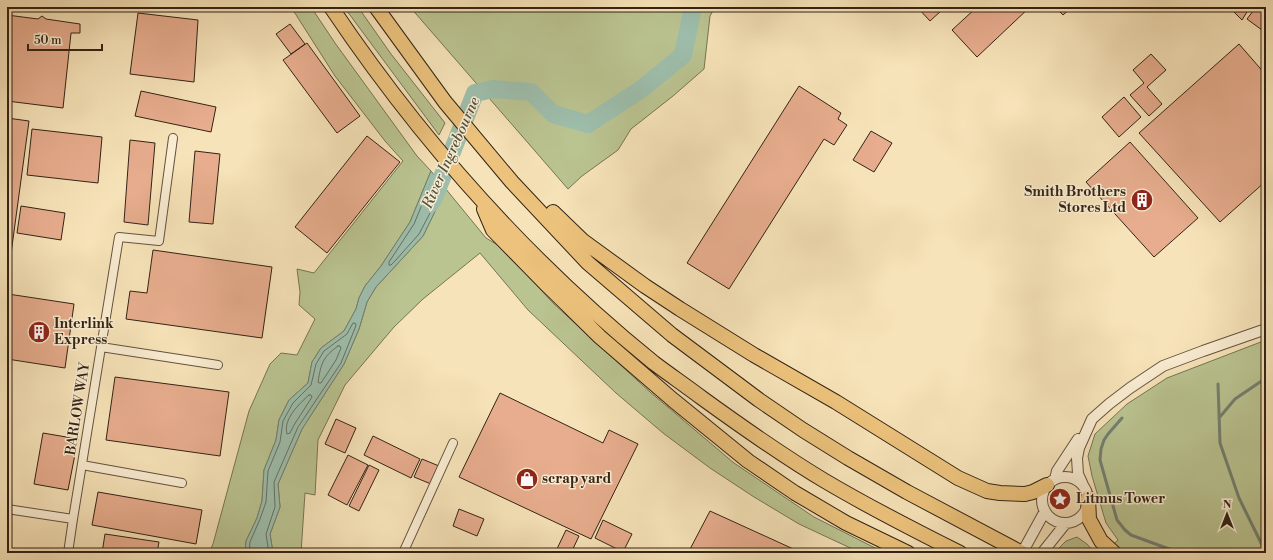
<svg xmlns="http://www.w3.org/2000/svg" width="1273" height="560" font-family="'Libre Bodoni',serif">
<rect width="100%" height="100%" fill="#f7e3b9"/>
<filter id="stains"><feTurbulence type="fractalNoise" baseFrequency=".005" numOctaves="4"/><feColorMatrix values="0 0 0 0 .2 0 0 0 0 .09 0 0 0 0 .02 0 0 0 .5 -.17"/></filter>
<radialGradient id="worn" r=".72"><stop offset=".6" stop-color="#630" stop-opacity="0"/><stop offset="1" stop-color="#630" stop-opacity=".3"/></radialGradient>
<path fill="#bac491" stroke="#767454" d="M291 7H311L335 43 417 156 431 171 410 222 381 266 365 286 359 298 356 309 344 331 321 348 312 362 308 383 289 400 279 420 276 440 264 470 262 501 257 518 246 541 245 553H209L213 544 249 411 270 364 281 353 297 355 315 319 299 305 300 292 297 269 314 273 403 161 385 141 335 76Z
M344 7H358L391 54 445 123 439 135Z
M410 7H715L710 16 704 69 673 96 631 129 618 150 582 176 568 189Z
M445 188 486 238 501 247 554 304 650 392 734 463 814 517 885 553H861L799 524 754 497 710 468 663 433 616 393 528 310 480 253 423 299 394 327 345 385 318 440 315 495 305 493 301 553H273L270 534 280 507 278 484 302 429 344 364 359 329 367 302 376 287 423 236 443 195Z
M1266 340V553H1104L1118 540 1106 523 1092 476 1088 456 1095 434 1127 404 1167 378Z
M1077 537 1087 544 1095 553H1054L1066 541Z"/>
<path fill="#9dbeac" stroke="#738070" d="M431 171 445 188 443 195 423 236 376 287 367 302 359 329 344 364 302 429 278 484 280 507 270 534 273 553H245L246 541 257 518 262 501 264 470 276 440 279 420 289 400 308 383 312 362 321 348 344 331 356 309 359 298 365 286 381 266 410 222Z"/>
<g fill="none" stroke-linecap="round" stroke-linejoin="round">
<path stroke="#687061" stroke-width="1" d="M432 181H434L440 189V194L419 234 395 261 391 265H389V262L414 224Z
M338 346H340L341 348 336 360 321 383H319L318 382C321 363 323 357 338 346Z
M309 395H311L312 397 294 425 290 433 287 434C283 419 299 404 309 395Z
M249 553 250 542 260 519 266 502 268 471 280 442 283 421 293 403 311 385 316 364 324 351 347 334 353 323H355L356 325 355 328 341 363 298 427 274 482 275 507 266 534 269 553"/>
<path stroke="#738070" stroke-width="3" d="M1218 384 1220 443 1239 498 1266 553
M1122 418 1108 434 1104 440 1101 449 1100 460 1117 520 1125 530 1131 535 1180 553
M1219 418 1235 399 1266 378"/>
<path stroke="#9dbeac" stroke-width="18" d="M430 204 434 198 475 93 493 89 531 92 553 114 588 124 643 88 683 55 693 7"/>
</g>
<path fill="#e7ad8e" stroke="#332316" d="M917 7H939L942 10 930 21Z
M977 7H1030L977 57 952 30Z
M1055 7H1072L1063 15Z
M1229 7H1250L1242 20Z
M1256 7H1266V33L1247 19Z
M138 13 198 20 194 82 130 74Z
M7 15 38 19 42 16 46 19 80 24V33H71L63 108 7 101Z
M290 24 305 44 291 54 276 34Z
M307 43 360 116 337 133 283 60Z
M1239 44 1266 75V181L1220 222 1139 133Z
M1151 54 1166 70 1147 87 1162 104 1149 116 1130 95 1144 83 1133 70Z
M799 86 841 113 838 119 847 125 834 145 824 139 729 289 687 263Z
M141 91 216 107 211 132 135 116Z
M1124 97 1141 117 1119 137 1102 117Z
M7 118 29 121 8 276H7Z
M32 129 102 137 98 183 27 175Z
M871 131 892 143 874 172 853 160Z
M367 136 400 162 327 253 295 227Z
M130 140 155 143 148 225 124 222Z
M1130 142 1198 218 1154 257 1086 182Z
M195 151 220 154 213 224 189 222Z
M21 206 65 213 61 240 17 233Z
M153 250 272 267 262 338 126 319 130 291 147 293Z
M8 294 74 304 65 368 7 359Z
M115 377 229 392 220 456 106 440Z
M500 393 603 443 609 430 638 444 591 539 459 477Z
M336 419 356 428 345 453 325 444Z
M43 433 78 439 68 490 34 484Z
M373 436 420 459 411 478 364 455Z
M348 455 368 465 347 505 328 495Z
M422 459 439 466 431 484 414 477Z
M369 465 379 470 359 511 349 506Z
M98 492 202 510 196 544 92 525Z
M459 509 484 519 477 536 453 526Z
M710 511 800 552V553H688Z
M603 520 632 534 623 552 595 538Z
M566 530 579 536 571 553H555Z
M105 534 159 542 157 553H102Z"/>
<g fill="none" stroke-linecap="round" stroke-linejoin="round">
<g stroke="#64533f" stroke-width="10">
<path id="minor" d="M101 347 218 365
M82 465 182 483
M7 509 73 519 119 237 159 241 173 138
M68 553 73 519
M403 553 453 443"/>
</g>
<g stroke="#64533f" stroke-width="12">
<path id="tertiary" d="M1042 500a23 23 0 1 1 46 0a23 23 0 1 1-46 0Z
M1055 479 1057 471 1078 439
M1083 485 1078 474 1077 458 1079 448 1092 419 1109 404 1130 388 1163 366 1203 351 1266 329
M1022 553 1045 511
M1042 553 1066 523"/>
</g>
<g stroke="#332316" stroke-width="16">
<path id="trunk" d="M331 7C421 141 528 261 654 363 670 375 686 386 702 398 742 427 783 456 825 481 869 507 914 530 960 553
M376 7 445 102 512 182 588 263 672 335 759 400 803 430 848 458 907 492 1022 553
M484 209 493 230 546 284 600 337 673 400 748 461 795 493 846 523 908 553
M553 212 583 241 645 286 680 309 754 355 836 402 958 478 987 491 1000 493 1025 494 1033 492 1047 485
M1088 498 1089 519 1101 541 1114 553"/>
</g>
<use href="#minor" stroke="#faedd2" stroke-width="8"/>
<use href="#tertiary" stroke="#faedd2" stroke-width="10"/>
<use href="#trunk" stroke="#ecc27c" stroke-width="14"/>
</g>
<defs>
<g id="building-disc" transform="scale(1.15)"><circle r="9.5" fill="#8f2418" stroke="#faedd2"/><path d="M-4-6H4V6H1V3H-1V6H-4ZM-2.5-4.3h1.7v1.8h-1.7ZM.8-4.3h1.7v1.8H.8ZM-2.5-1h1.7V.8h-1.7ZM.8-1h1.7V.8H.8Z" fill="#fff"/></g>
<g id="shop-disc" transform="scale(1.15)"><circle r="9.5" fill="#8f2418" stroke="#faedd2"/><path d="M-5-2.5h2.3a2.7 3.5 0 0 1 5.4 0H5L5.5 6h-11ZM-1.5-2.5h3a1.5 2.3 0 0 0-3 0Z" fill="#fff"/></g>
<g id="sight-disc" transform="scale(1.15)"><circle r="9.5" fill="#8f2418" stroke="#faedd2"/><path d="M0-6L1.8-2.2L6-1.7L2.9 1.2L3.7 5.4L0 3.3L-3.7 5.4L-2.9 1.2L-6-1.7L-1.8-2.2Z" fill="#fff"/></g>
</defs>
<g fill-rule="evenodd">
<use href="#building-disc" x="1142" y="200"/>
<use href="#building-disc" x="39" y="332"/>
<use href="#shop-disc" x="527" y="479"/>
<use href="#sight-disc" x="1060" y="499"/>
</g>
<g text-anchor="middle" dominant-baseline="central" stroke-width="3" stroke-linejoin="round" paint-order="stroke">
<g font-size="14" font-weight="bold" fill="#332316" stroke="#faedd2" text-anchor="start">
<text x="1126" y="192" text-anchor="end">Smith Brothers<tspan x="1126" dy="16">Stores Ltd</tspan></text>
<text x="54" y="324">Interlink<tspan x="54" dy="16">Express</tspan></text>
<text x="542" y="479">scrap yard</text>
<text x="1076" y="499">Litmus Tower</text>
</g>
<g font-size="14" fill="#332316" stroke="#faedd2">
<text transform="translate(78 409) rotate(-81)">BARLOW WAY</text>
</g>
<g font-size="15" font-style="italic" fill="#535243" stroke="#faedd2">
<text transform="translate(451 153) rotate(-66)">River Ingrebourne</text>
</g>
</g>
<rect width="1273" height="560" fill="none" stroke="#f7e3b9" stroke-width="24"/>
<rect x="8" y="8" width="1257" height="544" fill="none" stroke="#332316" stroke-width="2"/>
<rect x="12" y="12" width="1249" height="536" fill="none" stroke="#332316"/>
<g transform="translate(1227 514)" stroke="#faedd2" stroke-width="3" paint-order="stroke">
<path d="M0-3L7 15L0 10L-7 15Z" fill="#332316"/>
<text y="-6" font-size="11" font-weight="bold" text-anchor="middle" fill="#332316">N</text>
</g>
<path d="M28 44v6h74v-6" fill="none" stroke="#332316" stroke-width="2"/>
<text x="34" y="44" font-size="12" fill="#332316" stroke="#faedd2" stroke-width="3" paint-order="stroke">50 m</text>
<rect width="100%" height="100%" filter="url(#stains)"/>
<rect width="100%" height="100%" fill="url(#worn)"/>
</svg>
